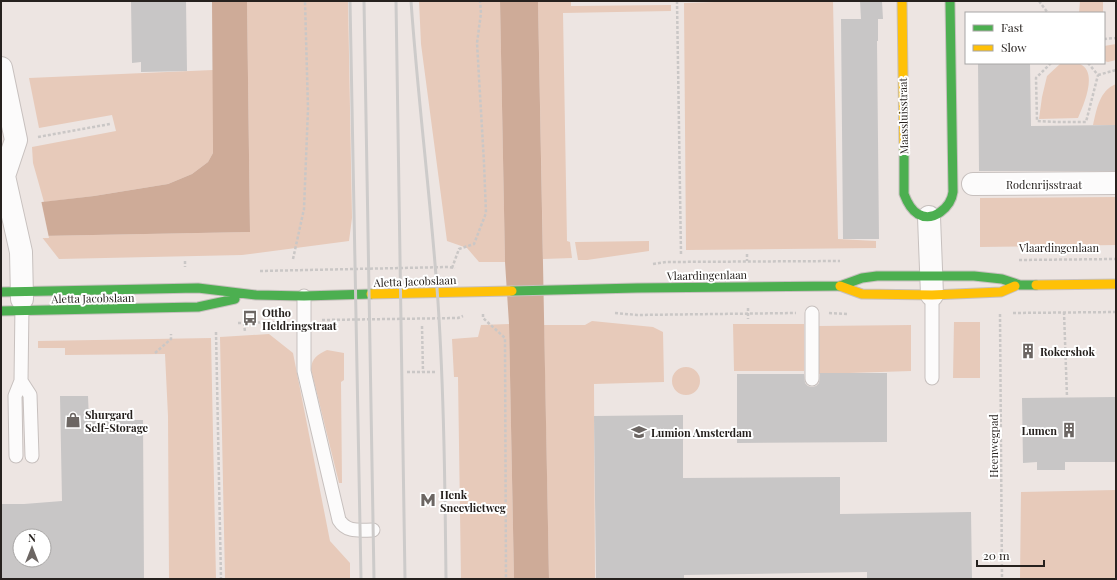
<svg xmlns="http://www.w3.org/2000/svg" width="1117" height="580" font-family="'Playfair Display',serif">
<rect width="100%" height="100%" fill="#ede5e2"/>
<path fill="#e7caba" d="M247 1H348L352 218 349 241 242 255 59 259 41 236 250 232Z
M419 1H500L505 262H479L467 248 447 241 421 44Z
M538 1H571V6L671 5V11L563 13 567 241 570 242 572 258 543 259Z
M745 1H833L838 239 876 241V248L686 250 684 3Z
M1080 1H1103V13H1079Z
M1116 44V60L1108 62 1104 61V46Z
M1061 63C1066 63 1075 61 1080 64 1098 72 1084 104 1078 118L1039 119 1042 97 1047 76Z
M213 70V153L208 162 192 174 168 184 94 196 44 202 33 163 32 147 116 131 112 115 39 128 29 78Z
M1116 84V125H1093C1097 109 1099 91 1116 84Z
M1116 197V245L980 247V198Z
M649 241V251L587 260H578L575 242Z
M592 321 653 327 663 332 664 382 594 384 595 579H549L544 325H585Z
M954 322H980V378H953Z
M509 324 514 579H461L458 377H454L452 339 478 337 481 325Z
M733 324H804V371H734Z
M911 325V371L819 374V326Z
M269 334 293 353 330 541 350 563V579H225L220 337Z
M211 338 216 579H169L168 416 165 354 65 355V348H38V341Z
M327 350 344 353V380L341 382 342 483H339L311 369C312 358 317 355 327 350Z
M672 381a14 14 0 1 1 28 0a14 14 0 1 1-28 0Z
M1116 490V579H1020L1021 492Z"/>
<path fill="#ceab98" d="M212 1H247L250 232 41 236 33 203 94 196 168 184 192 174 208 162 213 153V145Z
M500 1H538L549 579H514L509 324 505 262Z"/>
<path fill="#ede5e2" d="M41 200 49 238 1 239V203Z"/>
<path fill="#c8c6c6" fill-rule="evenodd" d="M131 1H186L187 71 141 72V62L132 63Z
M860 1H882L883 19H878V41H877L879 239H843L841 19H861Z
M978 63H1030L1031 126 1116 125V171H979Z
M820 373H887V442L737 443V374H804L805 383 808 386 812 387 816 386 819 383Z
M60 396H88L89 420H143L144 579H1V504H24L62 501ZM20 536H44V560H20Z
M1116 397V462H1065V470H1037V462L1023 463 1022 398Z
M683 415V478L840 477V514L971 512 972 579H867V572L684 575V579H596L594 416Z"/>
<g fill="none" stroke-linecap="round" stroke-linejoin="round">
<g stroke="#c7c0be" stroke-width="15">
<path id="lane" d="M932 295V378
M304 296V371L339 520C347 533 360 530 373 530
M812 313V379
M21 381 30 395 32 456
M16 456 15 396 21 381 22 305"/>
</g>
<g stroke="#c7c0be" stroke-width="24">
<path id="street" d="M1 68 16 140 4 176
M1 172 4 176 21 252 22 299
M973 184 1116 183
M929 217 932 295"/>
</g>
<g stroke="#c7c0be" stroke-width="11">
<path id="fast" d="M904 148V194C907 202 911 210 918 214 933 223 951 207 953 192L950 1
M512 291 637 288 840 286 862 278 877 276H974L1002 279 1020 285H1036
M1 292 198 288 256 295 304 296 371 294
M1 311 198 307 235 299"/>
</g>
<g stroke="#c7c0be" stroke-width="11">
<path id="slow" d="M902 1 904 148
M1036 285 1116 284
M840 286 862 294 932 295 1001 292 1015 286
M371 294 512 291"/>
</g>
<path stroke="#cac7c6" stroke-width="2.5" stroke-dasharray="3 2" stroke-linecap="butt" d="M677 1 681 254
M1039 1 1048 13
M1104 39 1116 38
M1051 63 1036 78 1037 121 1056 122H1086L1098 75
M1088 63 1098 75
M1098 75 1116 70
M38 137 110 124
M747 254V261
M293 259 304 209 308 109 305 1
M1019 260 1116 259
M185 261V267
M653 264 666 262 840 261
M452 268 459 249 474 244 486 213 484 163 477 43 481 13 480 1
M260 271 448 267 455 268
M748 308V319
M1064 312 1067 397
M615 313 637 315 796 313
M829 313 848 314
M1013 313 1116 312
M483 314V318L505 338 506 579
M1000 314 1002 579
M322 320 458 318 463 316
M238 323 287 322
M244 323 245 332
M422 326 423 372
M216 332 221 579
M155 353 171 339V334
M407 372H436"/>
<use href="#lane" stroke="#fcfbfb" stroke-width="13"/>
<use href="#street" stroke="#fcfbfb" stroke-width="22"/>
<use href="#fast" stroke="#4caf50" stroke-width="9"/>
<use href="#slow" stroke="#ffc107" stroke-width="9"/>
<path stroke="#cdcbca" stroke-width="3" d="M350 1 361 579
M364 1 374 579
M396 1 405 579
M411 1C418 101 431 201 438 302 444 394 445 486 446 579"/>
</g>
<defs>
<g id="bus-bare" transform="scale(1.2)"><path d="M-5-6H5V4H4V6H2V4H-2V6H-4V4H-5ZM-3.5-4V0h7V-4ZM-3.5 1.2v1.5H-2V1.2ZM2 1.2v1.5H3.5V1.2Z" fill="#6c6663" stroke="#fff" stroke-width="2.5" paint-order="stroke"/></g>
<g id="building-bare" transform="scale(1.2)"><path d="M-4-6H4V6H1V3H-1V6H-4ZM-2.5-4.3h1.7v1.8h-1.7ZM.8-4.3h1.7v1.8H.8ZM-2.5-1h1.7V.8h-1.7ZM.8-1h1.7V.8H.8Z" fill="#6c6663" stroke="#fff" stroke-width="2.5" paint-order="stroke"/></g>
<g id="shop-bare" transform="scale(1.2)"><path d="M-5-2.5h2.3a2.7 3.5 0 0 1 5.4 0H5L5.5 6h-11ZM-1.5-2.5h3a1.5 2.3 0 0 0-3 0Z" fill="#6c6663" stroke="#fff" stroke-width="2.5" paint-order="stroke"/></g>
<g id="school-bare" transform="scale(1.2)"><path d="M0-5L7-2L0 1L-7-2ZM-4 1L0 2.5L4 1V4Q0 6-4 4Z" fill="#6c6663" stroke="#fff" stroke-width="2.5" paint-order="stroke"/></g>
<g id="metro-bare" transform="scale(1.2)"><path d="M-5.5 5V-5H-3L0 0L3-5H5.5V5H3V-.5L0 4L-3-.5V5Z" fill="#6c6663" stroke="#fff" stroke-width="2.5" paint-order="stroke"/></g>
</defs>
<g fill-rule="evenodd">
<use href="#bus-bare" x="250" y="318"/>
<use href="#building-bare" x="1028" y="351"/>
<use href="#shop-bare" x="73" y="420"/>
<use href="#building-bare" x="1069" y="430"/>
<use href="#school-bare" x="639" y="432"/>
<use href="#metro-bare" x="428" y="500"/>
</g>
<g text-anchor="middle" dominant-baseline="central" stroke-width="4" stroke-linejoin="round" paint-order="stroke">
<g font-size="11" fill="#26211e" stroke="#fff">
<text transform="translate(903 116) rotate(-91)">Maassluisstraat</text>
<text x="1044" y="184">Rodenrijsstraat</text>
<text x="1059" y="247">Vlaardingenlaan</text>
<text transform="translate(707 275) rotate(-1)">Vlaardingenlaan</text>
<text transform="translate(415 281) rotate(-2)">Aletta Jacobslaan</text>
<text transform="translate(93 298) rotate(-1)">Aletta Jacobslaan</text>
<text transform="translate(993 446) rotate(-90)">Heenwegpad</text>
</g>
<g font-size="11" font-weight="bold" fill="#26211e" stroke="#fff" text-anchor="start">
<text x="262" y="312">Ottho<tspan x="262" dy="13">Heldringstraat</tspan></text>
<text x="1040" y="351">Rokershok</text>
<text x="85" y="414">Shurgard<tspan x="85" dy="13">Self-Storage</tspan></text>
<text x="1057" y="430" text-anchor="end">Lumen</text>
<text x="651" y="432">Lumion Amsterdam</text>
<text x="440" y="494">Henk<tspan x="440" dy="13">Sneevlietweg</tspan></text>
</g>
</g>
<rect width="1117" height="580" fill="none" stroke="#26211e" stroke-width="4"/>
<rect x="965" y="12" width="140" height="52" fill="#ffffff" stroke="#a8a6a5"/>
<rect x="973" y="25" width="20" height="6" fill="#4caf50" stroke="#a8a6a5"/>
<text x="1001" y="32" font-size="12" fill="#26211e">Fast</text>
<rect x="973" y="45" width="20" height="6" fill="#ffc107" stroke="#a8a6a5"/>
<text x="1001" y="52" font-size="12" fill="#26211e">Slow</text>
<g transform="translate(32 548)"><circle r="19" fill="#ffffff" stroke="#a8a6a5"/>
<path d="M0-3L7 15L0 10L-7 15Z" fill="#6c6663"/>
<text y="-6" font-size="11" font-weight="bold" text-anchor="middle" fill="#26211e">N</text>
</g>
<path d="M977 560v6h67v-6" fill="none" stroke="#26211e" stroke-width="2"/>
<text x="983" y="560" font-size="12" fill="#26211e" stroke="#ffffff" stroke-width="3" paint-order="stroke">20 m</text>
</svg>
